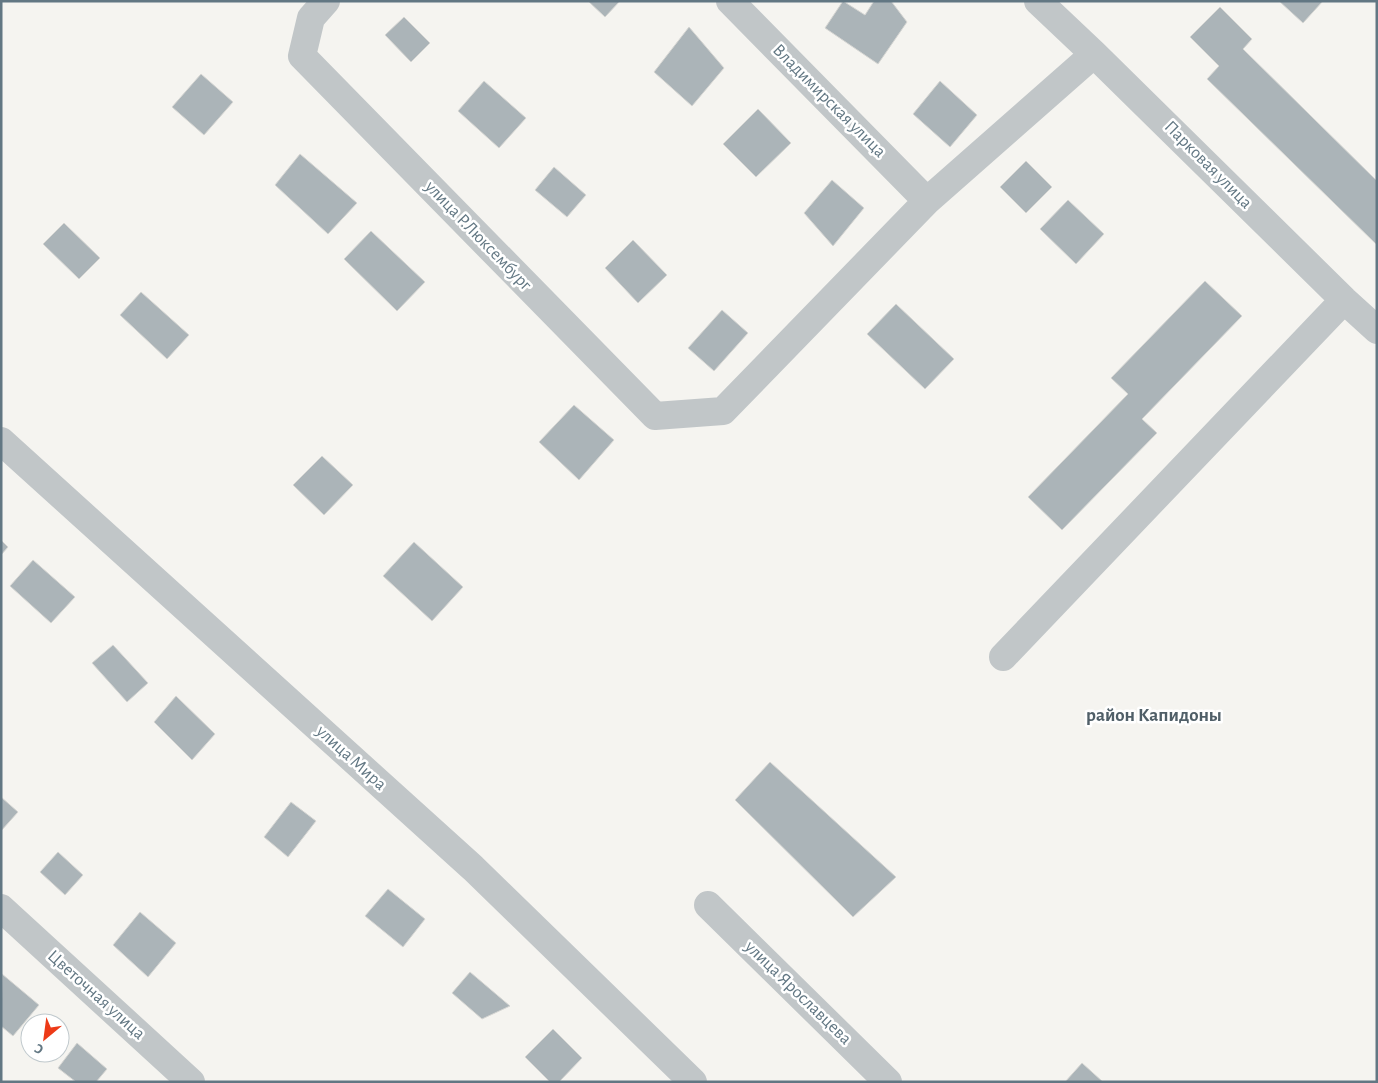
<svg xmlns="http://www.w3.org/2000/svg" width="1378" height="1083" font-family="'Alegreya Sans',sans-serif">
<rect width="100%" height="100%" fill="#f5f4f0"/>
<path fill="#abb4b8" stroke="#d6d6d3" d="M588 1H620L605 17Z
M843 1 865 15 874 1H891L907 22 878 64 825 28Z
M1279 1H1323L1303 23Z
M1220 7 1252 39 1243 49 1377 181V245L1207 79 1219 66 1190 37Z
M404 17 430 43 411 62 385 35Z
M689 27 724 68 692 106 654 72Z
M201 74 233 102 204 135 172 107Z
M484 81 526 118 499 148 458 111Z
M940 81 977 115 950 147 913 114Z
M758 109 791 143 756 177 723 144Z
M300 154 357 203 328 234 275 185Z
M1026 161 1052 187 1026 213 1000 187Z
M554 167 586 195 567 217 535 190Z
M832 180 864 208 833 246 804 213Z
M1068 200 1104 234 1076 264 1040 229Z
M64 223 100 258 79 279 43 244Z
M371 231 425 282 397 311 344 259Z
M633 240 667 275 638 303 605 268Z
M1205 281 1242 316 1142 419 1157 433 1062 530 1028 497 1128 394 1111 378Z
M141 292 189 335 167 359 120 315Z
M896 304 954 359 925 389 867 334Z
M722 310 748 333 714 371 688 348Z
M574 405 614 440 579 480 539 442Z
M322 456 353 485 324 515 293 485Z
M1 540 8 547 1 555Z
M414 542 463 587 432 621 383 576Z
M33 560 75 597 51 623 10 586Z
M113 645 148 683 127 702 92 663Z
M176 696 215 734 192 760 154 722Z
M770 762 896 877 853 917 735 800Z
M1 797 18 812 1 831Z
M291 802 316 821 288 857 264 837Z
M58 852 83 875 65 895 40 872Z
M388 889 425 919 403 947 365 916Z
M140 912 176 943 148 977 113 945Z
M470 972 510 1006 482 1019 452 993Z
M2 974 39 1005 13 1036 1 1026Z
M553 1029 582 1058 559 1082H550L525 1057Z
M77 1043 107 1069 96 1082H76L58 1068Z
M1082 1063 1103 1082H1065Z"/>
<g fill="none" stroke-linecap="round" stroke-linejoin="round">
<path stroke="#c1c6c8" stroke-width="28" d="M326 1 311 18 302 56 655 416 723 411 927 201 1094 54
M730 1 927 201
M1038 1 1094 54 1344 300 1377 330
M1 441 473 868 693 1082
M1003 657 1344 300
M708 905 888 1082
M1 908 191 1082"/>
</g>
<g text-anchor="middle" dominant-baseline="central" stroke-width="5" stroke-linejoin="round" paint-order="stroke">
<g font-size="18" fill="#627783" stroke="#fff">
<text transform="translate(829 101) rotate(45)">Владимирская улица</text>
<text transform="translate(1208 165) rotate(45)">Парковая улица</text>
<text transform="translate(478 236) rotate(46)">улица Р.Люксембург</text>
<text transform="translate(351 758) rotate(42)">улица Мира</text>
<text transform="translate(798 993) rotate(44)">улица Ярославцева</text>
<text transform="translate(96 995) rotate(42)">Цветочная улица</text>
</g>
<g font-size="19" font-weight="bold" fill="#505f68" stroke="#fff">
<text x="1154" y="715">район Капидоны</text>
</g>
</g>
<rect width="1378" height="1083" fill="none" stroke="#627783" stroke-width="5"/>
<g transform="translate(45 1038) rotate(209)"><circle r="24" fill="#ffffff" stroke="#c0c9cd"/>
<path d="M0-4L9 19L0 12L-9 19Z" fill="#ed3a17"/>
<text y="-8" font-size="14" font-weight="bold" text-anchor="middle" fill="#627783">С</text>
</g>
</svg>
